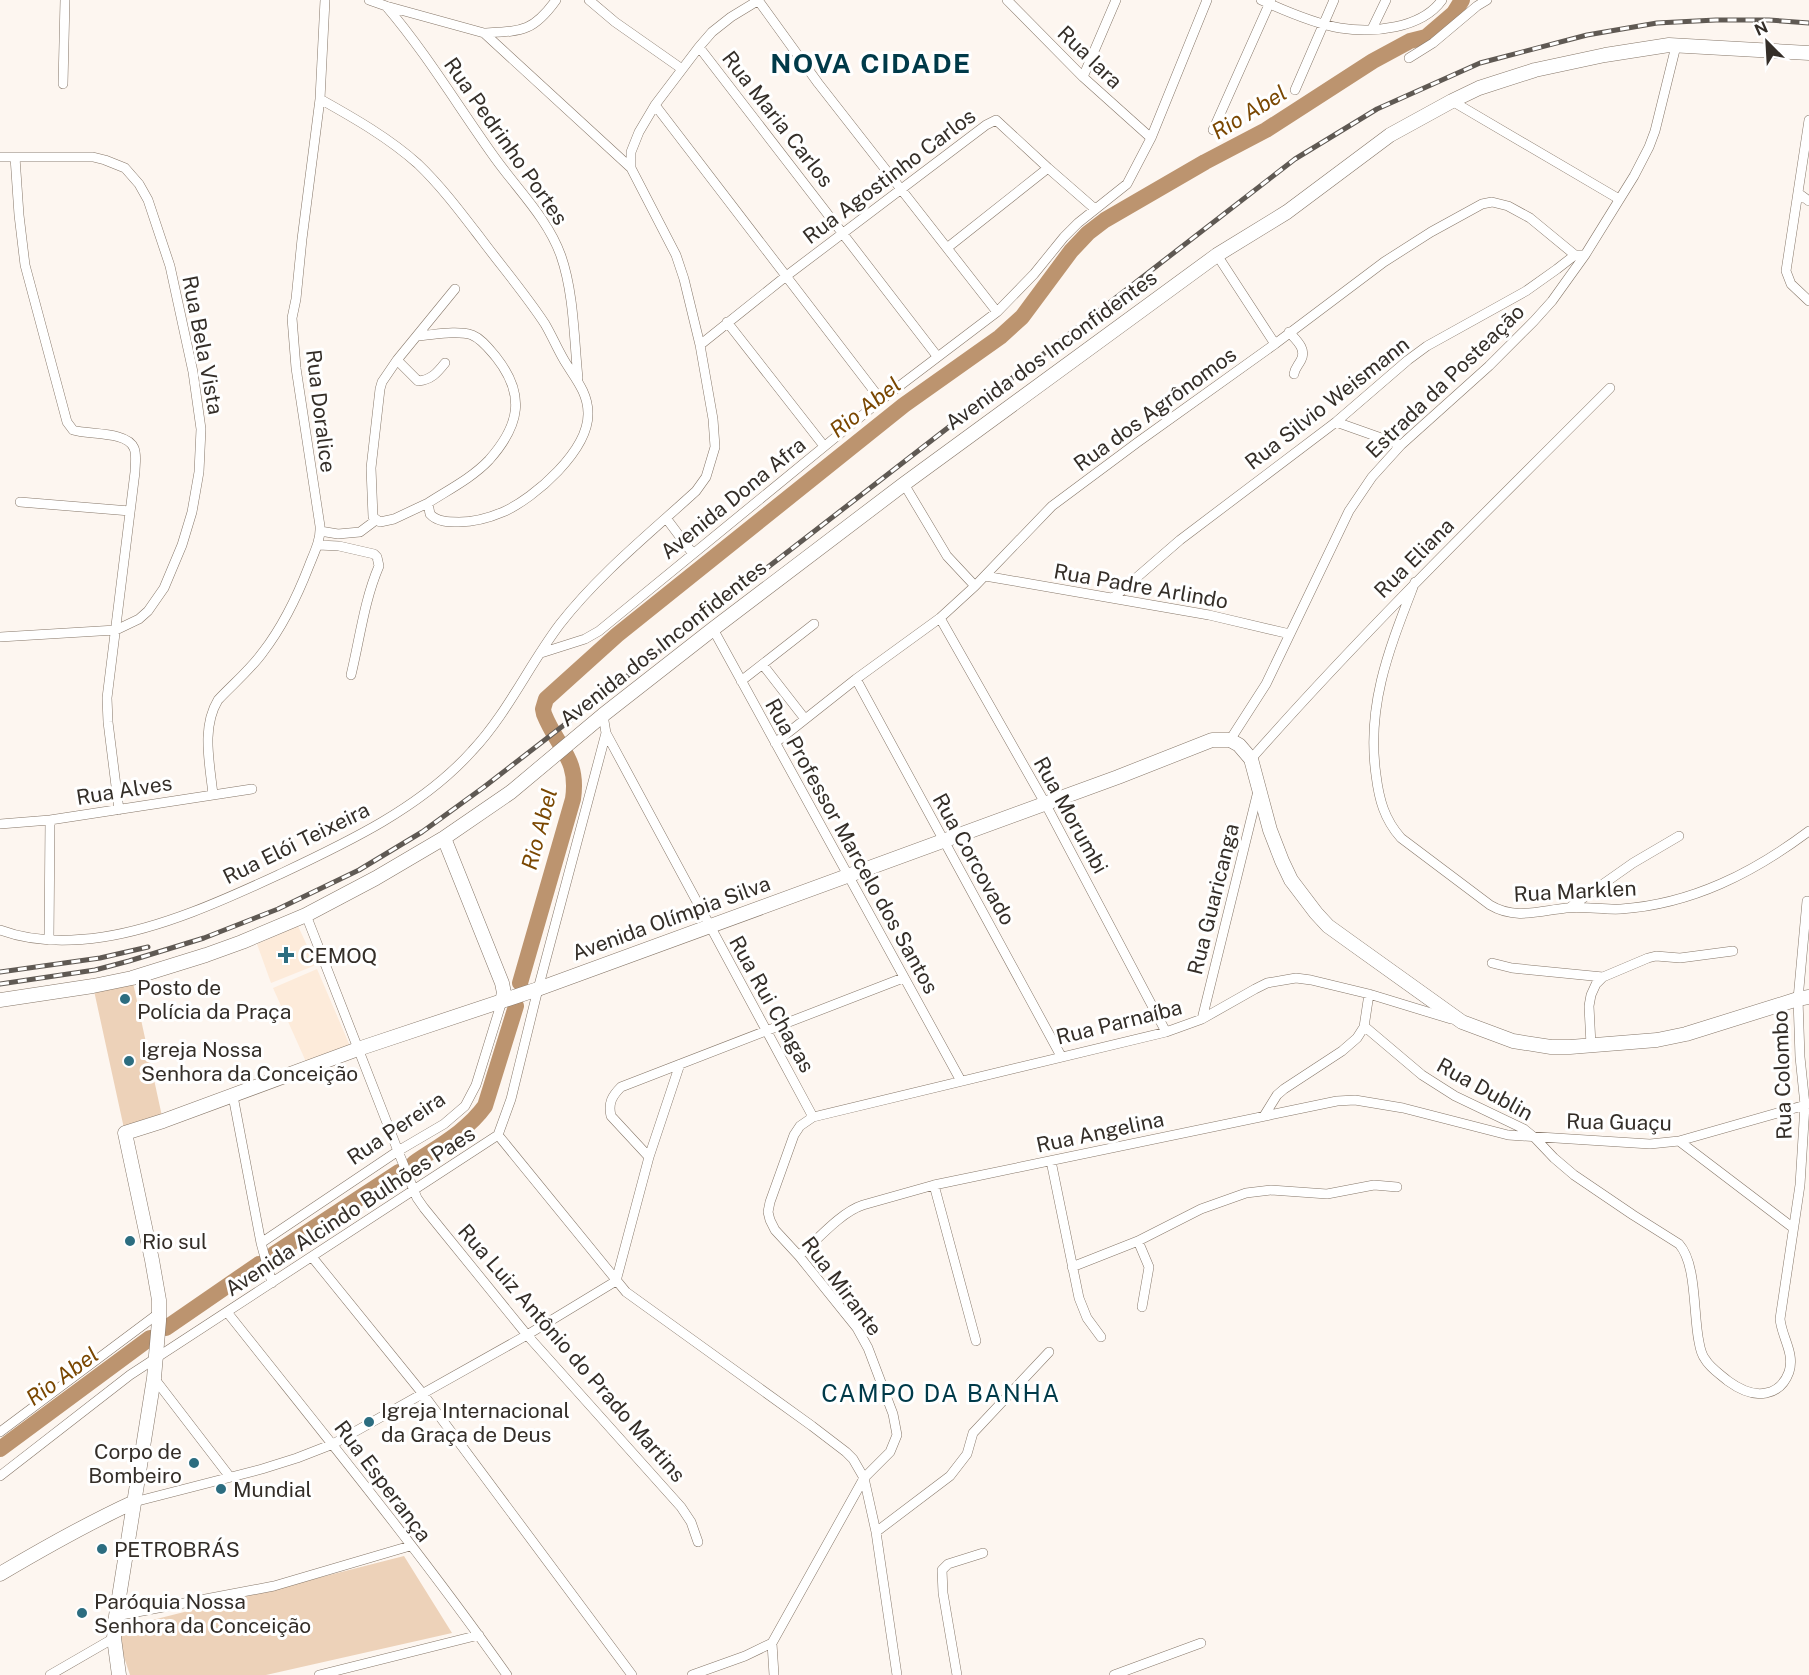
<svg xmlns="http://www.w3.org/2000/svg" width="1809" height="1675" font-family="'Public Sans',sans-serif">
<rect width="100%" height="100%" fill="#fdf6f0"/>
<path fill="#fdebda" d="M298 926 316 965 271 983 257 944Z
M317 969 350 1046 307 1064 273 988Z"/>
<path fill="#edd2b9" d="M132 978 163 1121 125 1133 93 986Z
M404 1556 452 1633 266 1675H130L120 1645 121 1628Z"/>
<g fill="none" stroke-linecap="round" stroke-linejoin="round">
<path stroke="#bc946f" stroke-width="16" d="M520 983 573 799C579 758 558 749 544 714L543 709 546 699 617 635 904 405 1000 337 1022 317 1071 251 1088 233 1105 220 1205 162 1266 130 1373 61 1410 41 1426 37 1454 13 1462 0
M414 1163C439 1146 467 1131 485 1106L516 1006
M274 1254 399 1172
M166 1328 259 1264
M0 1449 150 1338"/>
<g stroke="#867769" stroke-width="10">
<path id="street" d="M369 0 386 6 484 33 631 168
M589 0 615 22 682 69
M758 0 818 83 997 312
M1007 0 1083 77 1151 138
M1261 0C1283 10 1316 24 1340 28 1373 33 1421 29 1442 0
M386 6C427 54 459 108 495 158 518 190 548 219 561 256 574 293 574 340 578 378
M1372 29 1386 0
M484 33C522 31 533 32 556 0
M699 47 937 356
M1409 58 1433 43 1477 6 1487 0
M1083 77 1116 0
M63 84 65 0
M1295 90 1334 0
M320 99C354 118 389 138 418 164 442 187 462 214 482 240 503 268 526 295 545 324 552 336 557 348 564 360 574 377 588 392 588 413 589 450 535 498 503 512 489 518 475 522 459 522 449 522 437 522 430 514L428 503C448 490 472 478 489 460 520 425 526 395 496 357 489 349 482 339 472 335 456 330 434 335 417 336
M1452 101 1619 199
M655 105 881 400
M1809 120 1786 271 1791 284 1809 301
M1213 130 1271 0
M0 157H93L105 160 125 168 139 184 148 200 170 266 193 372 201 429 199 472 192 512 182 545 164 588 148 611 139 619 116 630 0 637
M15 157 19 215 25 265 67 422 73 430C88 435 127 431 134 448 137 455 135 464 135 472L107 698 108 722 119 810
M1798 193 1809 201
M947 248 1048 168
M1217 255 1275 344
M727 322 824 446
M1289 332C1296 340 1307 349 1301 360 1298 366 1295 368 1294 374
M700 345 785 277 986 125 996 120 1048 168 1095 209
M397 360 418 381C431 380 437 373 445 363
M1336 422 1401 445
M904 484 947 556 975 586
M20 502 130 511
M428 503 394 519 380 522 373 517 371 468 380 389 382 382 397 360 455 289
M666 518 693 554
M320 531 338 534 360 532 376 520
M318 545 339 546 374 554 377 557 379 566C364 601 360 638 351 675
M985 576 1209 615 1290 634
M1415 582C1390 647 1366 704 1376 775 1379 799 1384 819 1401 838L1490 905C1515 920 1539 911 1566 908 1584 906 1603 910 1621 909 1692 904 1753 873 1809 831
M1113 598 1180 540 1336 422 1408 360 1427 346 1526 291 1557 269 1575 255
M940 618 1045 803 1166 1032
M713 629 961 1081
M541 653 585 639 599 631 881 400 997 312 1034 274 1064 237 1078 223 1127 184 1151 138 1207 0
M763 665 805 719
M856 679 1061 1056
M741 681 814 624
M603 715 606 733 813 1117
M1230 740 1266 684 1349 511 1372 477 1401 445 1489 366 1534 321 1552 301 1585 255 1634 176 1649 147 1655 131 1676 46
M775 743 856 679 940 618 975 586 1052 506 1138 442 1275 344 1384 262 1431 232 1482 204 1492 202 1508 206 1530 218 1575 255H1585
M1251 759C1365 630 1488 510 1610 388
M213 795C210 764 201 728 218 700 233 684 250 670 263 652 283 626 297 597 309 566 314 553 321 540 320 526L296 368 292 318 296 299 302 239 320 99 325 0
M0 824 50 820 252 789
M1569 908 1633 863 1679 836
M306 915 398 1151 417 1198 424 1208 527 1335 681 1507 691 1522 698 1542
M0 930C32 942 69 942 103 937 162 928 224 900 278 875 346 843 421 808 472 751 507 714 529 665 560 624 599 574 649 534 696 491L706 477 715 447 713 419 700 345 684 279 676 255 631 168V152L639 132 655 105 699 47 712 32 731 17 759 0
M49 940 50 820
M1492 963 1512 968 1603 977
M1202 1019 1258 791
M1364 1026 1422 1075 1455 1096 1524 1129 1535 1138 1554 1158 1574 1175 1633 1215 1679 1244C1697 1264 1693 1314 1699 1342 1700 1348 1701 1354 1705 1359 1710 1368 1720 1374 1728 1381 1739 1389 1752 1396 1766 1393 1777 1391 1785 1383 1789 1372 1795 1353 1782 1338 1780 1319L1800 1185 1805 1105 1800 1057 1798 999 1807 901
M1591 1045 1589 1006 1591 995 1596 984 1603 977 1648 958 1656 956 1680 958 1733 951
M233 1096 261 1243 272 1283
M1264 1116 1277 1095 1284 1089 1342 1051 1357 1038 1364 1027 1369 994
M498 1135 626 1292 812 1426 846 1452 853 1459 864 1478 876 1532 897 1675
M1679 1141 1792 1227
M649 1157 611 1116C608 1103 612 1096 621 1087L903 978
M1051 1161 1079 1298 1087 1318 1101 1337
M934 1185 976 1341
M1138 1241 1149 1267 1142 1307
M261 1243 398 1151 444 1124 465 1106 476 1085 502 1001
M799 1256C817 1240 841 1212 863 1205L934 1185 1337 1101 1355 1100 1403 1108 1508 1135 1650 1144 1679 1141 1809 1104
M312 1257 423 1394 632 1675
M1072 1267 1138 1241 1201 1209 1246 1193 1271 1190 1327 1194 1374 1185 1397 1187
M227 1312C322 1432 419 1550 507 1675
M154 1378 230 1477
M0 1432 159 1313
M0 1476 130 1375 498 1135 511 1099 538 989 606 733
M134 1502 262 1469 297 1458 333 1444 527 1335 616 1281 649 1157 680 1064
M876 1532 950 1476 967 1454 973 1433 1049 1352
M116 1616 274 1586 410 1546
M772 1643 774 1675
M50 1675 114 1638
M319 1675 479 1635
M692 1675 745 1656 772 1643 864 1478 890 1452 897 1435 893 1414 868 1348 857 1328 799 1256 775 1230 770 1220 768 1212 770 1202 794 1135 800 1126 813 1117 1166 1032 1202 1019 1255 989 1267 983 1296 978 1311 980 1369 994 1451 1019
M957 1675 943 1593 942 1570 948 1564 983 1553
M1114 1675 1201 1643"/>
</g>
<g stroke="#867769" stroke-width="15">
<path id="secondary" d="M444 838 502 983 504 993 502 1001
M0 1000 93 986 132 978 206 955 242 942 306 915 376 878 444 838 511 792 603 715 713 629 904 484 1217 255 1287 212 1390 135 1452 101 1479 88 1535 70 1605 55 1669 45 1809 53
M0 1574C44 1548 88 1523 134 1502
M119 1675 114 1638 116 1616 154 1378 159 1321V1300L152 1260 125 1133 163 1121 358 1049 538 989 1118 777 1212 740H1230L1239 745 1251 759 1270 830 1282 861 1291 880 1316 913 1328 926 1353 944 1462 1022 1513 1041 1551 1047H1570L1657 1040 1686 1034 1798 999 1809 997"/>
</g>
<use href="#street" stroke="#fff" stroke-width="9"/>
<use href="#secondary" stroke="#fff" stroke-width="14"/>
<g stroke="#5f5953" stroke-width="5">
<path id="rail" d="M0 972 100 958 148 947
M0 984 95 970 129 961 204 938 278 909 359 870 422 832 484 787 1295 159 1377 109 1480 63 1587 35 1657 23 1716 20H1769L1809 23"/>
</g>
<use href="#rail" stroke="#fff" stroke-width="3" stroke-dasharray="9" stroke-linecap="butt"/>
</g>
<g fill="#2c6d80" stroke="#fff" stroke-width="2">
<path d="M283 946h6v6h6v6h-6v6h-6v-6h-6v-6h6z"/>
<circle cx="125" cy="999" r="6"/>
<circle cx="129" cy="1061" r="6"/>
<circle cx="130" cy="1241" r="6"/>
<circle cx="369" cy="1422" r="6"/>
<circle cx="194" cy="1463" r="6"/>
<circle cx="221" cy="1489" r="6"/>
<circle cx="102" cy="1549" r="6"/>
<circle cx="82" cy="1613" r="6"/>
</g>
<g text-anchor="middle" dominant-baseline="central" stroke-width="6" stroke-linejoin="round" paint-order="stroke">
<g font-size="21" fill="#342e28" stroke="#fff">
<text transform="translate(1090 57) rotate(44)">Rua Iara</text>
<text transform="translate(778 119) rotate(52)">Rua Maria Carlos</text>
<text transform="translate(506 141) rotate(55)">Rua Pedrinho Portes</text>
<text transform="translate(889 176) rotate(-37)">Rua Agostinho Carlos</text>
<text transform="translate(203 345) rotate(79)">Rua Bela Vista</text>
<text transform="translate(1051 350) rotate(-36)">Avenida dos Inconfidentes</text>
<text transform="translate(1445 381) rotate(-44)">Estrada da Posteação</text>
<text transform="translate(1327 403) rotate(-38)">Rua Silvio Weismann</text>
<text transform="translate(1155 409) rotate(-36)">Rua dos Agrônomos</text>
<text transform="translate(321 411) rotate(83)">Rua Doralice</text>
<text transform="translate(733 498) rotate(-39)">Avenida Dona Afra</text>
<text transform="translate(1414 558) rotate(-45)">Rua Eliana</text>
<text transform="translate(1141 586) rotate(10)">Rua Padre Arlindo</text>
<text transform="translate(663 643) rotate(-38)">Avenida dos Inconfidentes</text>
<text transform="translate(124 790) rotate(-9)">Rua Alves</text>
<text transform="translate(1071 815) rotate(61)">Rua Morumbi</text>
<text transform="translate(296 843) rotate(-26)">Rua Elói Teixeira</text>
<text transform="translate(852 846) rotate(61)">Rua Professor Marcelo dos Santos</text>
<text transform="translate(974 859) rotate(61)">Rua Corcovado</text>
<text transform="translate(1575 891) rotate(-3)">Rua Marklen</text>
<text transform="translate(1213 899) rotate(-76)">Rua Guaricanga</text>
<text transform="translate(671 918) rotate(-20)">Avenida Olímpia Silva</text>
<text transform="translate(772 1004) rotate(61)">Rua Rui Chagas</text>
<text transform="translate(1119 1022) rotate(-14)">Rua Parnaíba</text>
<text transform="translate(1782 1075) rotate(-92)">Rua Colombo</text>
<text transform="translate(1485 1089) rotate(29)">Rua Dublin</text>
<text transform="translate(1619 1122) rotate(1)">Rua Guaçu</text>
<text transform="translate(396 1128) rotate(-34)">Rua Pereira</text>
<text transform="translate(1100 1132) rotate(-12)">Rua Angelina</text>
<text transform="translate(350 1211) rotate(-33)">Avenida Alcindo Bulhões Paes</text>
<text transform="translate(842 1286) rotate(53)">Rua Mirante</text>
<text transform="translate(572 1353) rotate(49)">Rua Luiz Antônio do Prado Martins</text>
<text transform="translate(383 1481) rotate(53)">Rua Esperança</text>
</g>
<g font-size="21" fill="#342e28" stroke="#fff" text-anchor="start">
<text x="300" y="955">CEMOQ</text>
<text x="137" y="987">Posto de<tspan x="137" dy="24">Polícia da Praça</tspan></text>
<text x="141" y="1049">Igreja Nossa<tspan x="141" dy="24">Senhora da Conceição</tspan></text>
<text x="142" y="1241">Rio sul</text>
<text x="381" y="1410">Igreja Internacional<tspan x="381" dy="24">da Graça de Deus</tspan></text>
<text x="182" y="1451" text-anchor="end">Corpo de<tspan x="182" dy="24">Bombeiro</tspan></text>
<text x="233" y="1489">Mundial</text>
<text x="114" y="1549">PETROBRÁS</text>
<text x="94" y="1601">Paróquia Nossa<tspan x="94" dy="24">Senhora da Conceição</tspan></text>
</g>
<g font-size="22" font-style="italic" fill="#7a4701" stroke="#fff">
<text transform="translate(1249 112) rotate(-31)">Rio Abel</text>
<text transform="translate(865 407) rotate(-38)">Rio Abel</text>
<text transform="translate(539 829) rotate(-75)">Rio Abel</text>
<text transform="translate(62 1376) rotate(-36)">Rio Abel</text>
</g>
<g font-size="24" letter-spacing="1.5" fill="#003a49" stroke="#fff">
<text x="941" y="1393">CAMPO DA BANHA</text>
</g>
<g font-size="27" font-weight="bold" letter-spacing="1.5" fill="#003a49" stroke="#fff">
<text x="871" y="63">NOVA CIDADE</text>
</g>
</g>
<g transform="translate(1767 42) rotate(336)" stroke="#ffffff" stroke-width="4.5" paint-order="stroke">
<path d="M0-4.5L10 22L0 15L-10 22Z" fill="#342e28"/>
<text y="-9" font-size="16" font-weight="bold" text-anchor="middle" fill="#342e28">N</text>
</g>
</svg>
